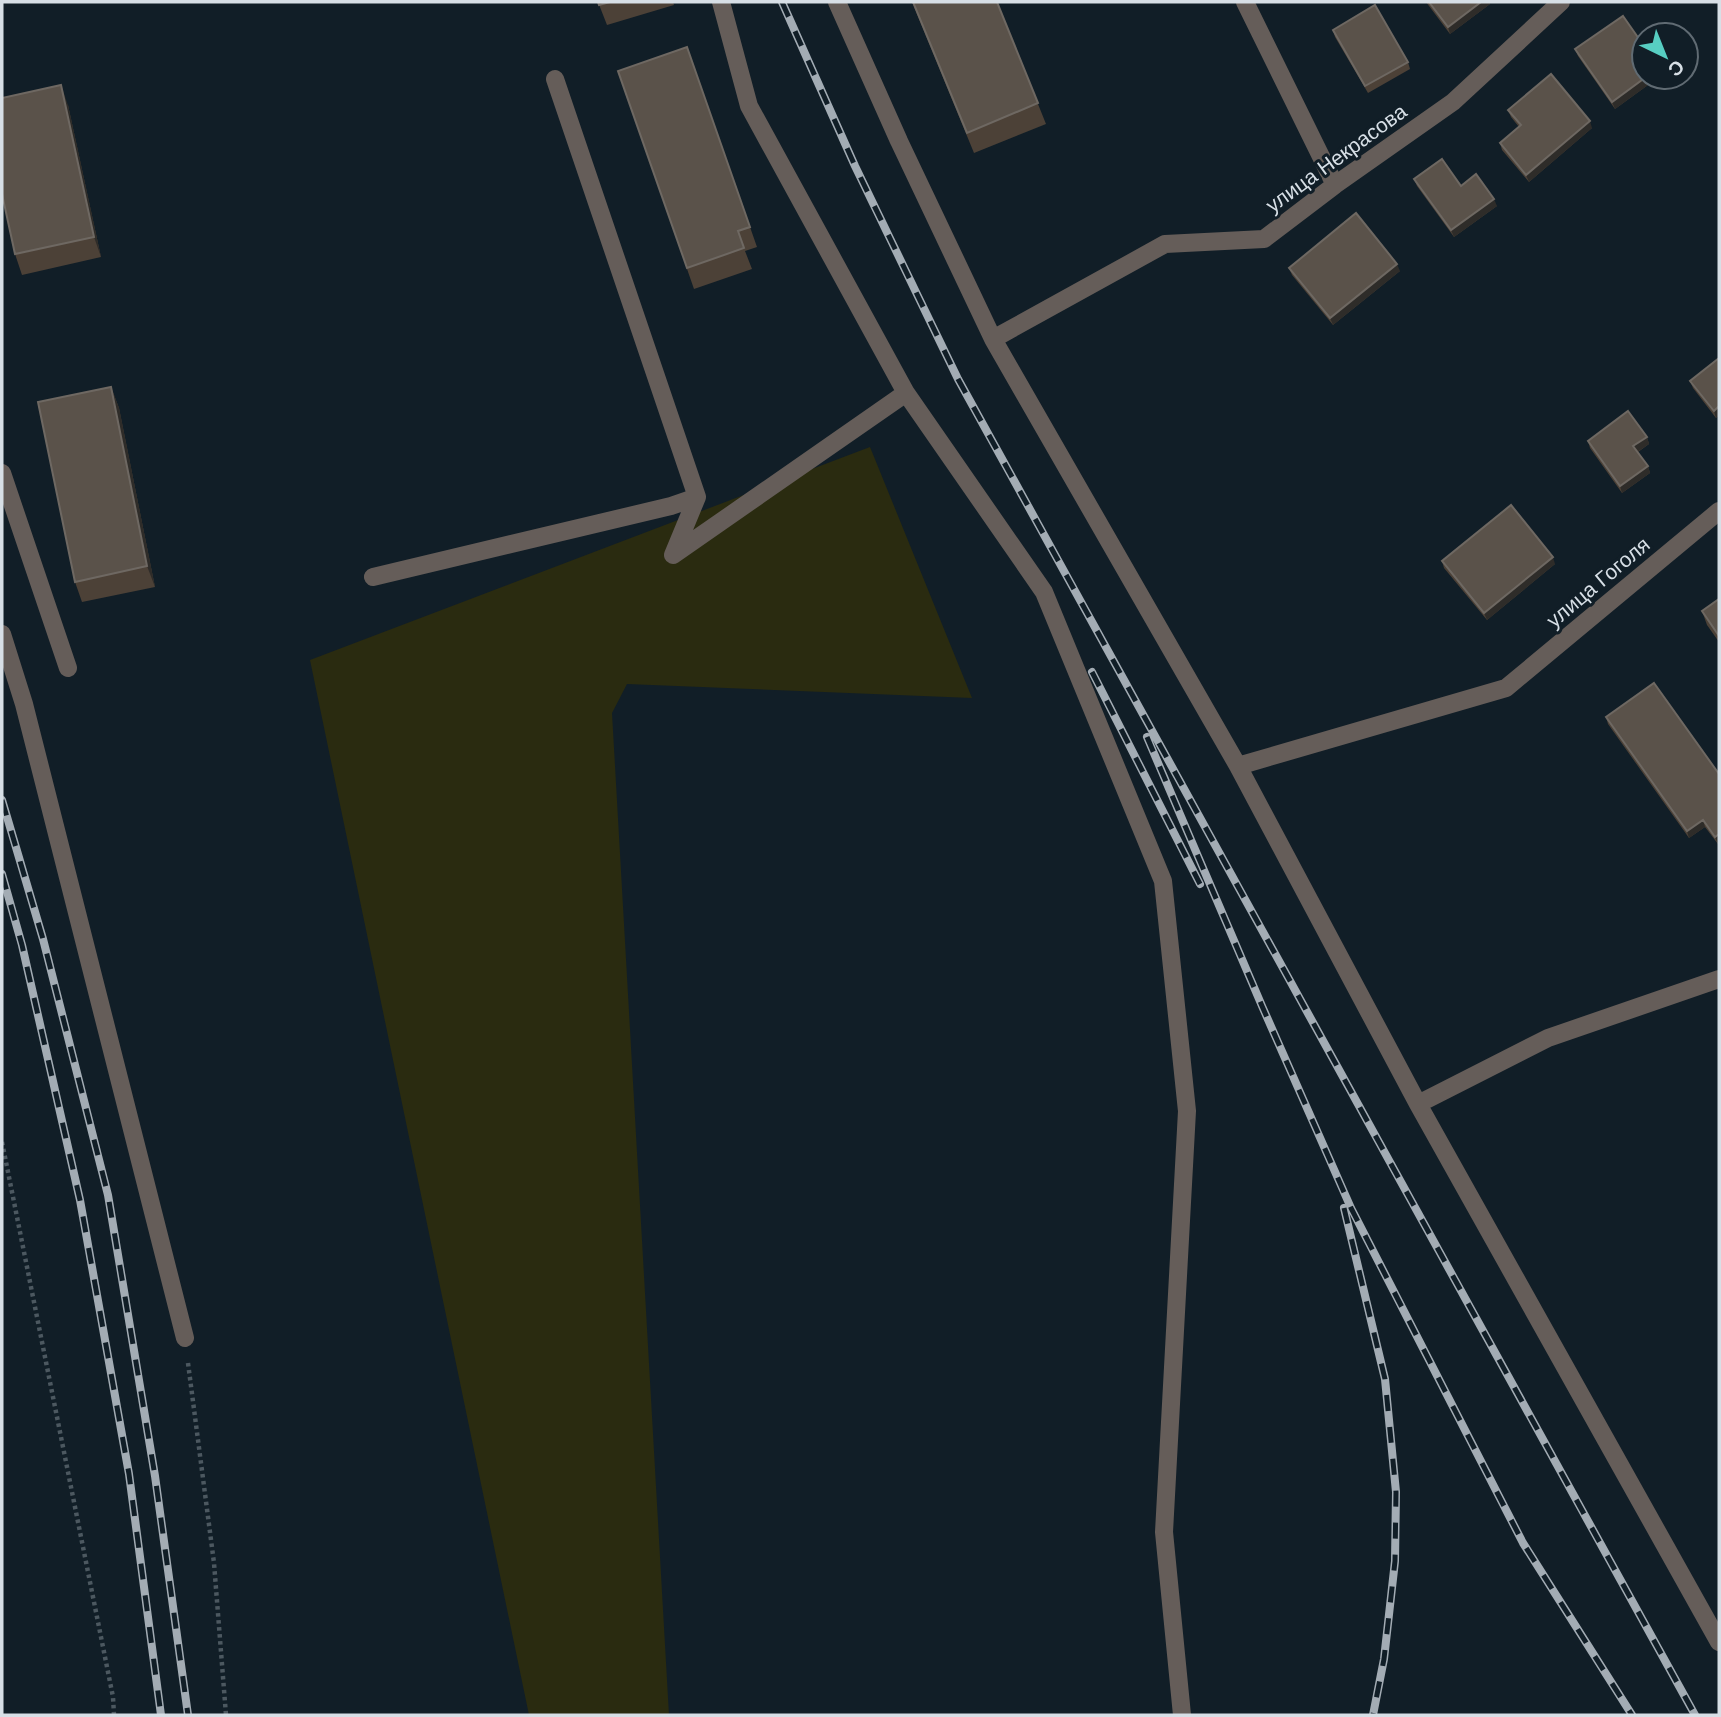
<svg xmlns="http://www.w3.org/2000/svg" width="1721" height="1717" font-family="Helvetica,sans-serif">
<rect width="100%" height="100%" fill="#111e27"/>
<path fill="#2a2b10" d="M870 447 972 698 627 684 612 713 669 1715H529L310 660Z"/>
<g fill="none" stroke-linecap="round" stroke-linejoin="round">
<path stroke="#4c5860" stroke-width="4.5" stroke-dasharray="3.5 3.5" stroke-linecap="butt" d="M2 1142 113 1697 114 1715
M188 1363 214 1563 226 1715"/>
<path stroke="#655d59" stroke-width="18" d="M721 2 749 106 906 393
M837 2 899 141 993 339 1238 766 1418 1104 1719 1642
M1245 2 1335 185
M555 79 697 497
M993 339 1165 244 1264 239 1335 185 1453 102 1561 2
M2 473 68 668
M373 577 671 506 697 497 673 555 906 393 1044 592 1163 881 1187 1111 1164 1532 1182 1715
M2 634 24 704 185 1338
M1238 766 1506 688 1719 511
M1418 1104 1548 1038 1719 979"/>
<g stroke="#a3acb4" stroke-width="8">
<path id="rail" d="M782 2 855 166 958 379 1695 1715
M1092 672 1200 884
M1147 737 1262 1006 1351 1208 1523 1543 1632 1715
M2 800 43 939 108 1195 155 1476 188 1715
M2 874 22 945 80 1200 129 1474 161 1715
M1344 1208 1385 1379 1396 1492 1395 1561 1384 1659 1373 1715"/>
</g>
<use href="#rail" stroke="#111e27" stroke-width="5" stroke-dasharray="16" stroke-linecap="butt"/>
</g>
<path fill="#4c4137" d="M598 2H673L674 5 607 25Z
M912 2H997L1046 124 974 153Z
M1426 2H1489L1490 4 1450 34Z
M1333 30 1408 62 1410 69 1368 93 1335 37Z
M687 47 757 247 745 251 752 269 694 289 618 71Z
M1575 49 1644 77H1659L1615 109 1578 56Z
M68 105 101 257 22 275 15 254Z
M1508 110 1592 128 1529 182 1502 150 1500 143 1519 127 1511 117Z
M1414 179 1461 186 1497 206 1454 237 1417 186Z
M1289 268 1400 271 1333 325 1292 275Z
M1719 358V415L1716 418 1693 388 1690 381Z
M111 387 119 408 155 587 82 602 75 582Z
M1647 437 1649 444 1638 452 1648 466 1650 473 1622 493 1590 448 1588 441Z
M1442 561 1555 564 1487 620 1444 568Z
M1719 599V642L1707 625 1702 611Z
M1606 717 1719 774 1718 844 1705 827 1689 838 1608 724Z"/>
<path fill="#2e2c29" d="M1481 2H1489L1490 4 1450 34 1448 27Z
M1646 77H1659L1615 109 1612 102Z
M61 85 68 105 101 257 94 237Z
M1590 121 1592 128 1529 182 1526 175Z
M1494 199 1497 206 1454 237 1451 230Z
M1397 264 1400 271 1333 325 1330 318Z
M111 387 119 408 155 587 147 566Z
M1719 406V415L1716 418 1714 411Z
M1647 437 1649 444 1636 453 1633 446Z
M1648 466 1650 473 1622 493 1620 486Z
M1553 557 1555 564 1487 620 1484 613Z
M1703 820 1705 827 1689 838 1687 831Z
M1719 834V843L1718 844 1715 837Z"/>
<path fill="#5a524a" stroke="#6e6862" stroke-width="2" d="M598 2H610L599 5Z
M913 2H997L1038 103 967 133Z
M1429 2H1481L1448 27Z
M1375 5 1408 62 1365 86 1333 30Z
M1623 16 1644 46V77H1646L1612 102 1575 49Z
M687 47 750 227 738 231 744 248 687 268 618 71Z
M1551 74 1590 121 1526 175 1500 143 1521 125 1508 110Z
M61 85 94 237 15 254 2 194V98Z
M1442 159 1461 186 1476 174 1494 199 1451 230 1414 179Z
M1356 213 1397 264 1330 318 1289 268Z
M1719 358V406L1714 411 1690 381Z
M111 387 147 566 75 582 38 402Z
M1628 411 1647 437 1633 446 1648 466 1620 486 1588 441Z
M1511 505 1553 557 1484 613 1442 561Z
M1719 599V636L1702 611Z
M1654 683 1719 774V834L1715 837 1703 820 1687 831 1606 717Z"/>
<g text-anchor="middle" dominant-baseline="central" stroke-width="6" stroke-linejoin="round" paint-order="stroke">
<g font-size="21" fill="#d7dfe6" stroke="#111e27">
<text transform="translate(1336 158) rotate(-36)">улица Некрасова</text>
<text transform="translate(1598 582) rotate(-40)">улица Гоголя</text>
</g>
</g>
<rect width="1721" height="1717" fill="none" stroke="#d7dfe6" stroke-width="7"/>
<g transform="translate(1665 56) rotate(137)"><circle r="33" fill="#111e27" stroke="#606b73" stroke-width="2"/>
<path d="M0-5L12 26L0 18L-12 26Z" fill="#57cec2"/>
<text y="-10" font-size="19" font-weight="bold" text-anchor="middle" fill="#d7dfe6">С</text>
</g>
</svg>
